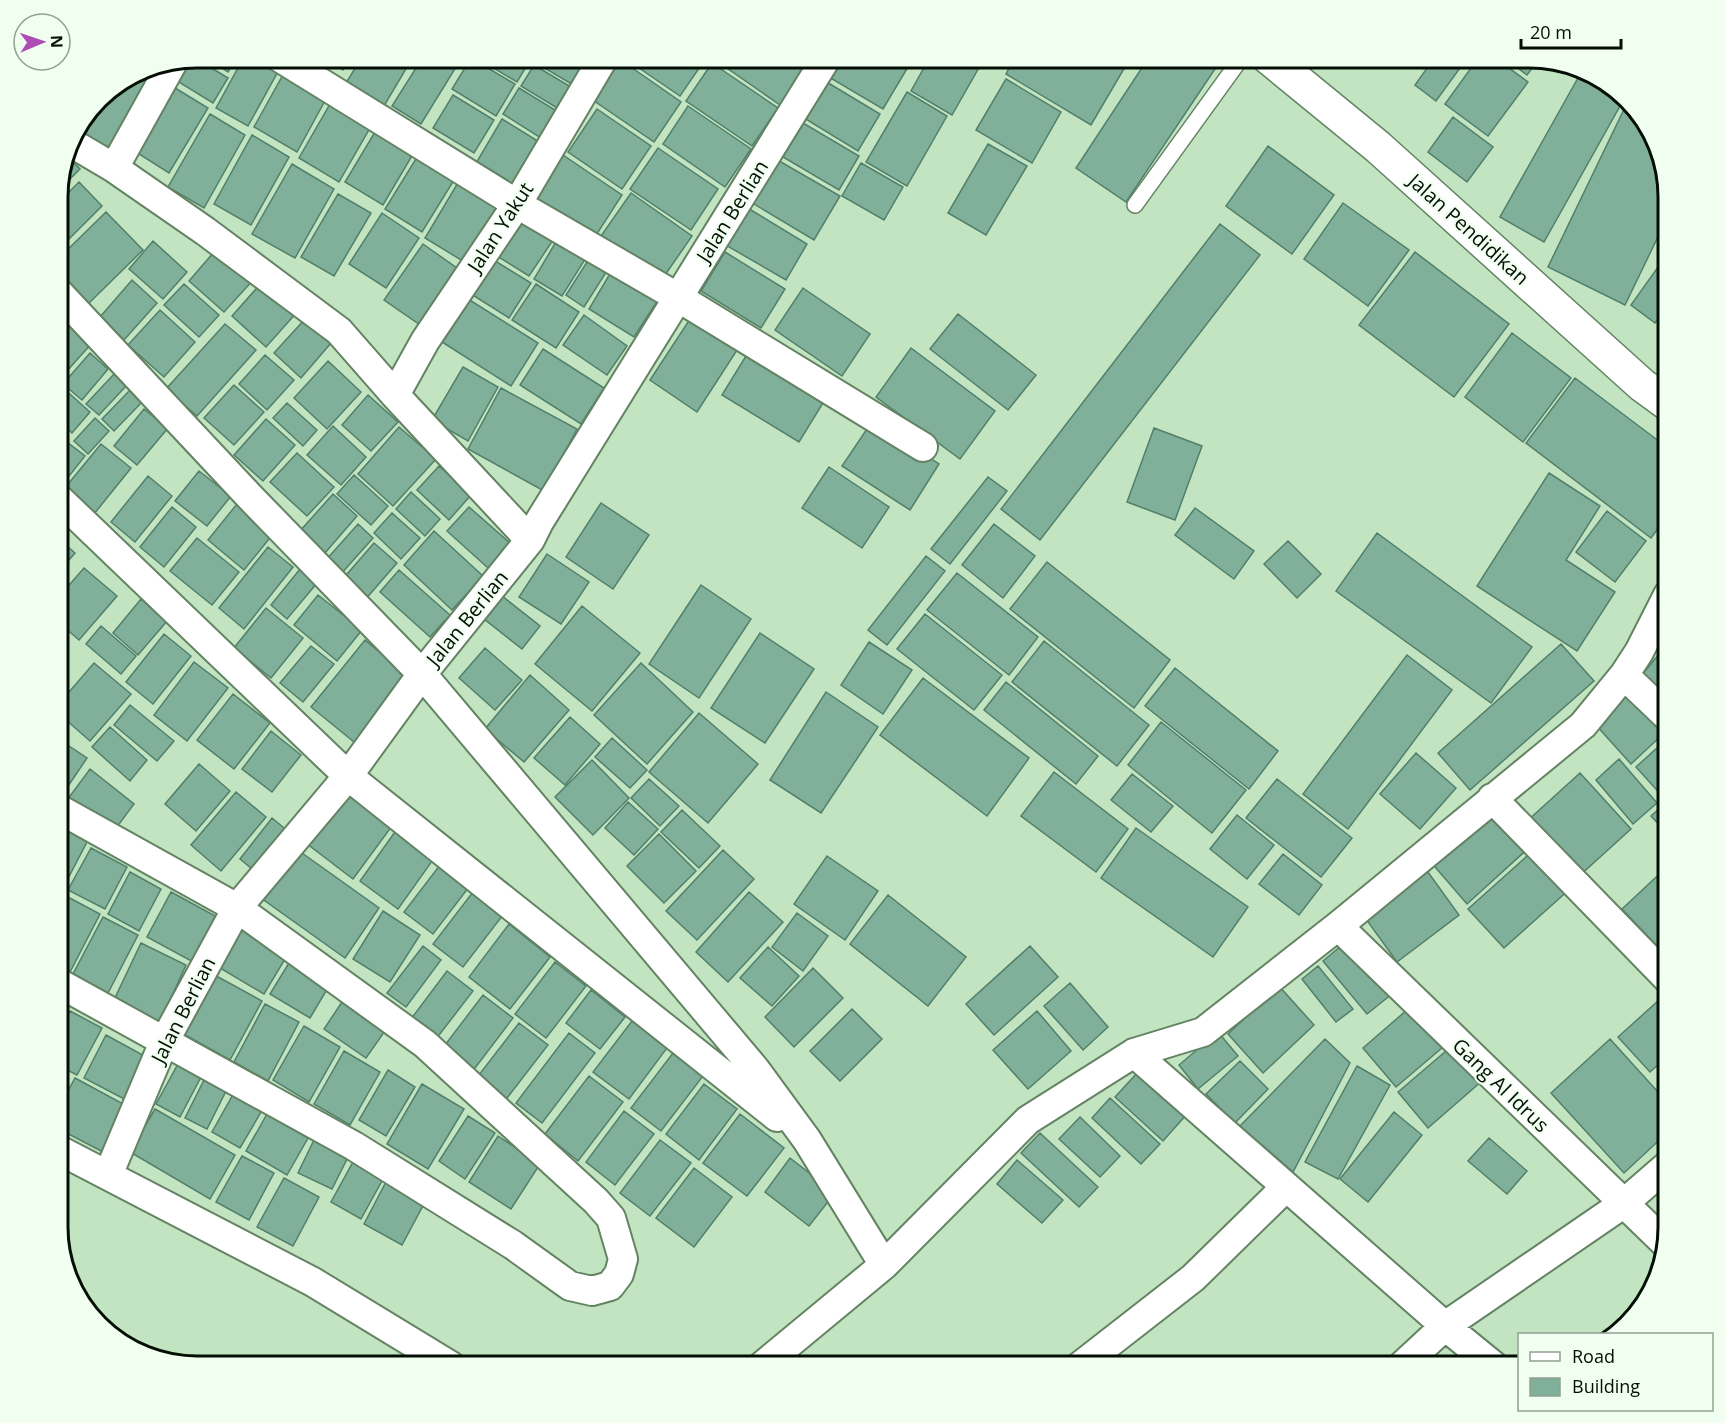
<svg xmlns="http://www.w3.org/2000/svg" width="1725" height="1423" font-family="'Open Sans',sans-serif">
<rect width="100%" height="100%" fill="#c2e4c1"/>
<path fill="#81b09a" stroke="#517f6a" stroke-width="1.5" d="M194 57 228 78 213 103 169 76 178 61Z
M205 57H238L228 72Z
M244 57H261L280 68 248 126 216 108Z
M323 57H351L343 70Z
M362 57H413L384 106 346 83Z
M423 57H458L461 59 421 124 392 106Z
M475 57H532L517 82Z
M540 57H593L575 86 536 63Z
M623 57H698L704 61 680 96Z
M711 57H791L806 67 780 105Z
M837 57H891L908 67 883 109 827 76Z
M896 57H919L913 68Z
M930 57H985L952 115 911 91Z
M1015 57H1108L1125 67 1091 125 1006 74Z
M1149 57H1223L1126 202 1076 168Z
M1435 57H1468L1436 101 1415 85Z
M1479 57H1494L1528 82 1488 136 1445 104Z
M1520 57 1539 59 1527 75 1514 65Z
M471 58 515 84 496 116 452 89Z
M618 58 681 102 654 142 590 98Z
M712 63 778 108 752 146 686 101Z
M534 65 576 90 562 111 521 86Z
M1583 69 1621 92 1625 97 1544 242 1500 217Z
M134 73 148 81 108 154 72 134 104 92Z
M284 73 327 97 297 152 254 127Z
M1006 79 1061 112 1032 163 976 130Z
M825 81 880 114 858 151 804 118Z
M167 83 208 108 169 173 128 147Z
M519 88 560 113 544 140 503 114Z
M907 92 947 116 907 186 866 162Z
M453 95 494 120 474 153 433 128Z
M334 97 374 121 339 182 299 158Z
M1628 101 1657 143 1668 196V216L1625 305 1548 267Z
M688 106 751 149 725 187 663 144Z
M597 109 651 146 622 189 568 152Z
M210 114 245 135 204 208 168 187Z
M1453 117 1493 147 1467 182 1428 152Z
M502 119 541 143 513 188 475 165Z
M803 123 859 156 839 190 783 157Z
M378 127 416 149 383 205 345 182Z
M252 135 289 157 251 225 214 204Z
M988 144 1027 166 986 235 948 213Z
M1268 146 1334 195 1292 254 1226 206Z
M658 148 718 189 691 230 630 189Z
M422 149 459 172 422 232 385 209Z
M66 155 80 169 57 192V187Z
M563 155 622 195 593 240 534 199Z
M774 158 840 196 814 240 749 201Z
M861 163 903 187 884 220 842 196Z
M292 164 334 189 295 258 252 234Z
M462 176 508 204 471 266 425 238Z
M79 182 102 206 57 251V204Z
M631 193 692 236 663 278 601 236Z
M338 194 371 213 334 276 301 257Z
M1343 203 1409 250 1368 306 1304 259Z
M746 207 807 244 786 280 724 244Z
M521 211 557 234 529 276 494 254Z
M106 212 143 250 87 305 57 274V260Z
M382 213 419 238 386 288 349 264Z
M1220 224 1260 255 1040 540 1001 509Z
M560 235 589 253 562 296 534 279Z
M153 241 187 272 163 299 129 269Z
M423 244 464 273 426 329 384 300Z
M220 245 256 277 224 312 189 281Z
M594 251 612 263 584 307 566 295Z
M725 252 785 289 761 328 701 291Z
M1415 252 1509 324 1454 397 1359 325Z
M1668 253V306L1655 323 1631 305Z
M492 259 531 283 509 318 471 294Z
M614 267 660 297 634 337 589 309Z
M132 280 157 303 124 340 100 317Z
M264 280 298 311 266 347 232 316Z
M184 284 219 315 199 337 164 305Z
M536 284 579 312 556 348 512 320Z
M803 288 870 334 842 376 775 330Z
M468 299 538 343 511 386 442 342Z
M160 310 195 342 164 377 128 345Z
M59 313 92 343 57 382V315Z
M958 314 1036 375 1008 410 930 349Z
M584 315 627 346 607 375 563 345Z
M692 316 739 347 697 412 650 380Z
M305 319 331 343 301 378 274 353Z
M225 324 256 350 197 416 166 389Z
M1512 333 1571 378 1523 442 1465 397Z
M911 348 995 411 960 459 876 397Z
M543 349 604 388 581 424 520 385Z
M749 351 826 398 799 442 722 395Z
M90 353 108 369 82 400 63 384Z
M265 355 294 380 267 410 239 384Z
M328 361 361 392 327 429 294 398Z
M463 367 498 387 468 441 432 420Z
M115 373 127 385 99 415 86 404Z
M1575 378 1668 448V515L1651 538 1526 443Z
M234 385 264 412 234 445 204 418Z
M62 387 90 412 72 433 57 419V392Z
M501 388 577 429 544 491 468 449Z
M131 389 143 401 114 431 102 419Z
M368 395 398 422 371 451 342 425Z
M287 403 317 430 303 446 273 418Z
M144 409 168 428 137 465 114 446Z
M95 418 109 431 88 454 74 441Z
M266 419 295 445 263 481 234 455Z
M873 420 939 464 910 510 842 466Z
M57 426 67 435 57 446Z
M333 426 366 457 341 485 307 455Z
M399 427 436 459 393 506 358 474Z
M1154 428 1202 446 1175 520 1127 502Z
M67 442 85 456 58 490 57 455Z
M101 444 131 468 94 514 64 489Z
M297 453 334 487 307 516 270 482Z
M439 466 471 495 449 520 417 490Z
M829 467 889 507 862 548 802 508Z
M199 471 231 496 207 526 175 501Z
M1549 473 1600 506 1566 560 1615 592 1577 651 1477 586Z
M354 475 388 506 371 525 337 494Z
M148 476 172 496 135 542 111 522Z
M988 477 1007 491 950 564 931 549Z
M411 492 440 519 425 536 396 509Z
M333 494 357 516 325 553 300 531Z
M601 503 649 535 613 589 566 557Z
M237 504 273 534 244 570 208 540Z
M172 507 196 527 164 567 140 547Z
M469 507 510 543 488 568 447 531Z
M1195 508 1254 551 1234 579 1175 535Z
M1607 511 1646 541 1615 582 1576 552Z
M392 513 420 538 401 559 374 533Z
M358 524 373 538 341 574 326 560Z
M994 524 1035 556 1003 598 962 565Z
M434 531 483 576 452 610 404 565Z
M1377 533 1532 647 1491 703 1336 591Z
M57 537 75 553 57 574Z
M197 538 239 572 212 605 170 571Z
M1288 541 1321 574 1297 598 1264 564Z
M374 543 397 563 364 601 341 581Z
M268 547 293 567 244 629 219 608Z
M547 554 589 582 561 624 519 597Z
M926 556 945 571 887 645 868 630Z
M1047 562 1170 660 1134 708 1010 609Z
M84 568 117 596 79 640 57 621V599Z
M300 569 317 583 287 619 271 605Z
M399 570 450 615 430 637 380 592Z
M957 573 1038 637 1009 675 927 610Z
M701 585 751 619 699 698 649 664Z
M497 592 540 626 522 649 479 615Z
M318 595 362 630 337 661 294 625Z
M141 599 167 621 138 655 113 633Z
M582 606 640 653 592 711 535 664Z
M266 608 303 638 271 678 234 648Z
M925 614 1002 675 974 710 897 649Z
M101 626 136 656 121 674 86 644Z
M760 633 814 669 765 743 711 708Z
M164 634 191 656 153 704 126 682Z
M365 640 408 676 354 742 311 707Z
M1044 641 1149 725 1117 766 1012 682Z
M869 642 912 670 883 714 841 685Z
M1668 643V698L1641 676Z
M1561 644 1594 681 1470 790 1438 753Z
M311 646 334 664 303 702 280 683Z
M485 648 522 680 495 710 459 678Z
M1407 655 1452 690 1348 829 1303 794Z
M194 662 228 688 187 741 154 715Z
M94 663 131 694 90 741 57 712V706Z
M641 663 693 712 647 764 594 715Z
M1175 668 1278 751 1249 789 1145 706Z
M530 675 569 710 524 762 485 729Z
M923 678 1029 758 987 816 880 735Z
M1006 682 1098 756 1076 784 984 710Z
M826 692 878 727 821 813 770 780Z
M233 694 270 723 234 769 197 740Z
M1627 695 1663 734 1631 764 1595 724Z
M130 705 174 741 157 761 114 725Z
M699 713 758 764 708 823 649 772Z
M570 717 600 744 565 785 534 758Z
M1161 722 1246 790 1212 833 1128 765Z
M110 727 147 760 130 781 92 747Z
M271 731 301 755 272 792 242 769Z
M57 738 87 758 60 798 57 797Z
M612 738 647 770 630 788 595 757Z
M1668 738V794L1664 798 1636 767Z
M1416 753 1456 788 1420 829 1380 794Z
M1619 759 1657 803 1633 824 1596 780Z
M592 760 629 798 593 835 555 797Z
M199 764 230 791 196 831 165 804Z
M90 769 134 804 111 835 67 800Z
M1054 772 1128 829 1096 872 1021 816Z
M1580 773 1631 829 1577 878 1526 822Z
M1132 774 1173 806 1151 832 1111 800Z
M649 779 679 806 660 826 631 798Z
M1277 779 1352 838 1321 877 1246 818Z
M345 791 392 826 353 879 306 843Z
M236 792 266 817 221 871 191 845Z
M1494 801 1533 844 1467 904 1429 860Z
M1668 801V834L1651 816Z
M628 802 658 829 634 855 605 828Z
M682 810 720 846 699 868 661 832Z
M1237 815 1274 845 1247 879 1210 849Z
M272 818 289 832 257 873 240 859Z
M57 824 88 840 62 890 57 887Z
M1136 828 1248 907 1213 957 1101 878Z
M397 829 435 857 398 909 360 881Z
M659 834 696 871 664 903 627 866Z
M91 848 127 867 105 909 68 890Z
M295 848 379 908 345 958 261 898Z
M1536 848 1571 888 1504 948 1468 909Z
M723 850 754 879 697 940 666 911Z
M1283 854 1322 885 1299 915 1259 884Z
M827 856 878 891 845 940 794 904Z
M440 865 469 887 433 934 404 912Z
M1668 866V936L1657 946 1622 909Z
M1425 868 1459 915 1397 962 1363 915Z
M130 872 161 889 139 931 108 914Z
M171 892 219 918 195 963 147 937Z
M473 892 503 915 463 967 433 944Z
M749 892 783 922 728 982 696 952Z
M888 895 966 957 928 1006 850 944Z
M66 896 100 914 68 976 57 970V912Z
M383 911 420 935 390 982 353 959Z
M797 913 828 936 803 971 772 947Z
M103 917 138 935 108 993 73 974Z
M242 920 291 949 264 994 215 965Z
M509 924 550 957 510 1009 469 977Z
M1348 940 1392 994 1367 1014 1323 961Z
M141 943 186 965 160 1022 114 1000Z
M423 946 441 960 406 1007 387 993Z
M1030 946 1058 977 994 1035 966 1004Z
M768 947 799 976 772 1006 740 978Z
M292 958 332 981 310 1018 270 994Z
M555 962 586 986 546 1038 515 1014Z
M1318 966 1353 1009 1336 1022 1302 979Z
M813 968 843 998 794 1047 765 1017Z
M447 971 473 991 436 1039 411 1019Z
M209 972 262 1001 230 1060 178 1031Z
M1070 983 1108 1027 1083 1050 1044 1006Z
M1279 986 1314 1025 1263 1073 1228 1034Z
M591 990 625 1017 600 1049 566 1023Z
M1668 992V1056L1650 1072 1618 1037Z
M483 995 513 1018 472 1072 442 1049Z
M344 999 387 1028 366 1058 324 1029Z
M1415 1003 1449 1042 1396 1087 1363 1048Z
M265 1004 299 1022 268 1081 234 1062Z
M852 1009 882 1039 840 1081 810 1051Z
M70 1011 102 1028 77 1075 57 1065V1035Z
M1037 1011 1071 1051 1028 1089 993 1050Z
M632 1021 667 1048 629 1099 593 1072Z
M519 1023 548 1045 504 1102 475 1080Z
M304 1026 340 1047 309 1102 273 1080Z
M1218 1032 1238 1056 1198 1089 1179 1065Z
M569 1033 595 1053 542 1123 516 1103Z
M106 1035 150 1059 128 1101 84 1078Z
M1325 1039 1350 1063 1293 1172 1240 1126Z
M1610 1039 1668 1103V1132L1624 1173 1551 1093Z
M1453 1045 1482 1081 1428 1128 1398 1092Z
M344 1051 380 1072 350 1125 314 1104Z
M673 1053 703 1076 661 1131 631 1108Z
M1240 1061 1268 1089 1235 1123 1206 1094Z
M178 1064 201 1077 180 1117 156 1104Z
M1357 1066 1390 1085 1338 1179 1305 1162Z
M388 1070 415 1087 386 1136 359 1120Z
M1139 1071 1187 1114 1163 1141 1115 1097Z
M589 1076 623 1102 578 1161 545 1134Z
M75 1078 127 1106 103 1152 57 1128V1111Z
M204 1080 226 1091 207 1129 185 1118Z
M422 1084 464 1109 428 1169 387 1144Z
M704 1084 737 1109 699 1160 666 1134Z
M235 1091 264 1107 240 1148 212 1132Z
M1110 1098 1160 1144 1141 1164 1092 1118Z
M155 1109 235 1155 210 1199 130 1152Z
M624 1111 654 1134 615 1185 586 1162Z
M1394 1112 1422 1135 1368 1202 1340 1179Z
M267 1114 308 1138 287 1175 246 1151Z
M740 1114 784 1148 747 1196 703 1163Z
M468 1116 495 1133 465 1179 439 1161Z
M1080 1117 1120 1156 1100 1177 1059 1139Z
M1040 1133 1098 1187 1079 1207 1021 1153Z
M498 1136 540 1164 511 1209 469 1182Z
M315 1138 349 1155 332 1189 298 1173Z
M1489 1138 1527 1171 1507 1194 1468 1161Z
M660 1140 691 1163 650 1216 620 1193Z
M242 1156 274 1173 249 1220 216 1202Z
M790 1158 835 1193 809 1226 765 1192Z
M1017 1160 1063 1200 1042 1223 997 1184Z
M353 1162 383 1179 361 1219 331 1202Z
M694 1168 732 1197 694 1247 656 1218Z
M284 1178 319 1197 293 1246 257 1227Z
M388 1178 426 1200 402 1245 364 1224Z"/>
<g fill="none" stroke-linecap="round" stroke-linejoin="round">
<g stroke="#638363" stroke-width="18">
<path id="lane" d="M1135 205 1242 57"/>
</g>
<g stroke="#638363" stroke-width="32">
<path id="street" d="M279 57 517 204 679 298 923 447
M70 142 114 168 205 231 339 331 395 395 530 540
M114 168 173 62
M57 291 250 497 422 674 755 1069 807 1140 884 1265
M395 395 425 341 517 204 604 57
M57 497 348 776 777 1117
M1624 675 1668 717
M1492 798 1668 979
M1338 926 1665 1243
M57 982 354 1146 513 1245 570 1286 592 1291 610 1286 619 1274 623 1259 611 1218 596 1201 425 1044 237 908 57 808
M1134 1053 1445 1326 1494 1366
M57 1149 313 1282 451 1366
M108 1175 164 1042 237 908 348 776 422 674 530 540 539 522 827 57
M762 1366 884 1265 1028 1120 1134 1053 1203 1032 1338 926 1583 725 1624 675 1639 652 1668 595
M1080 1366 1193 1278 1286 1187
M1402 1366 1445 1326 1623 1204 1668 1165"/>
</g>
<g stroke="#638363" stroke-width="36">
<path id="secondary" d="M1268 57 1378 147 1642 385 1668 404"/>
</g>
<use href="#lane" stroke="#fff" stroke-width="15"/>
<use href="#street" stroke="#fff" stroke-width="28"/>
<use href="#secondary" stroke="#fff" stroke-width="33"/>
</g>
<g text-anchor="middle" dominant-baseline="central" stroke-width="4.5" stroke-linejoin="round" paint-order="stroke">
<g font-size="20" fill="#040e04" stroke="#f1fff0">
<text transform="translate(732 211) rotate(-58)">Jalan Berlian</text>
<text transform="translate(500 227) rotate(-57)">Jalan Yakut</text>
<text transform="translate(1469 229) rotate(42)">Jalan Pendidikan</text>
<text transform="translate(467 618) rotate(-51)">Jalan Berlian</text>
<text transform="translate(183 1010) rotate(-63)">Jalan Berlian</text>
<text transform="translate(1501 1085) rotate(44)">Gang Al Idrus</text>
</g>
</g>
<path d="M0 0H1725V1423H0ZM197 68H1529A129 129 0 0 1 1658 197V1227A129 129 0 0 1 1529 1356H197A129 129 0 0 1 68 1227V197A129 129 0 0 1 197 68Z" fill="#f1fff0" fill-rule="evenodd"/>
<path fill="none" stroke="#040e04" stroke-width="3" d="M197 68H1529A129 129 0 0 1 1658 197V1227A129 129 0 0 1 1529 1356H197A129 129 0 0 1 68 1227V197A129 129 0 0 1 197 68Z"/>
<rect x="1518" y="1333" width="195" height="78" fill="#f1fff0" stroke="#929f92" stroke-width="1.5"/>
<rect x="1530" y="1352" width="30" height="9" fill="#ffffff" stroke="#929f92" stroke-width="1.5"/>
<text x="1572" y="1363" font-size="18" fill="#040e04">Road</text>
<rect x="1530" y="1378" width="30" height="18" fill="#81b09a" stroke="#929f92" stroke-width="1.5"/>
<text x="1572" y="1393" font-size="18" fill="#040e04">Building</text>
<g transform="translate(42 42) rotate(88)"><circle r="28" fill="#f1fff0" stroke="#929f92" stroke-width="1.5"/>
<path d="M0-4.5L10 22L0 15L-10 22Z" fill="#ad4db5"/>
<text y="-9" font-size="16" font-weight="bold" text-anchor="middle" fill="#040e04">N</text>
</g>
<path d="M1521 39v9h100v-9" fill="none" stroke="#040e04" stroke-width="3"/>
<text x="1530" y="39" font-size="18" fill="#040e04" stroke="#f1fff0" stroke-width="4.5" paint-order="stroke">20 m</text>
</svg>
